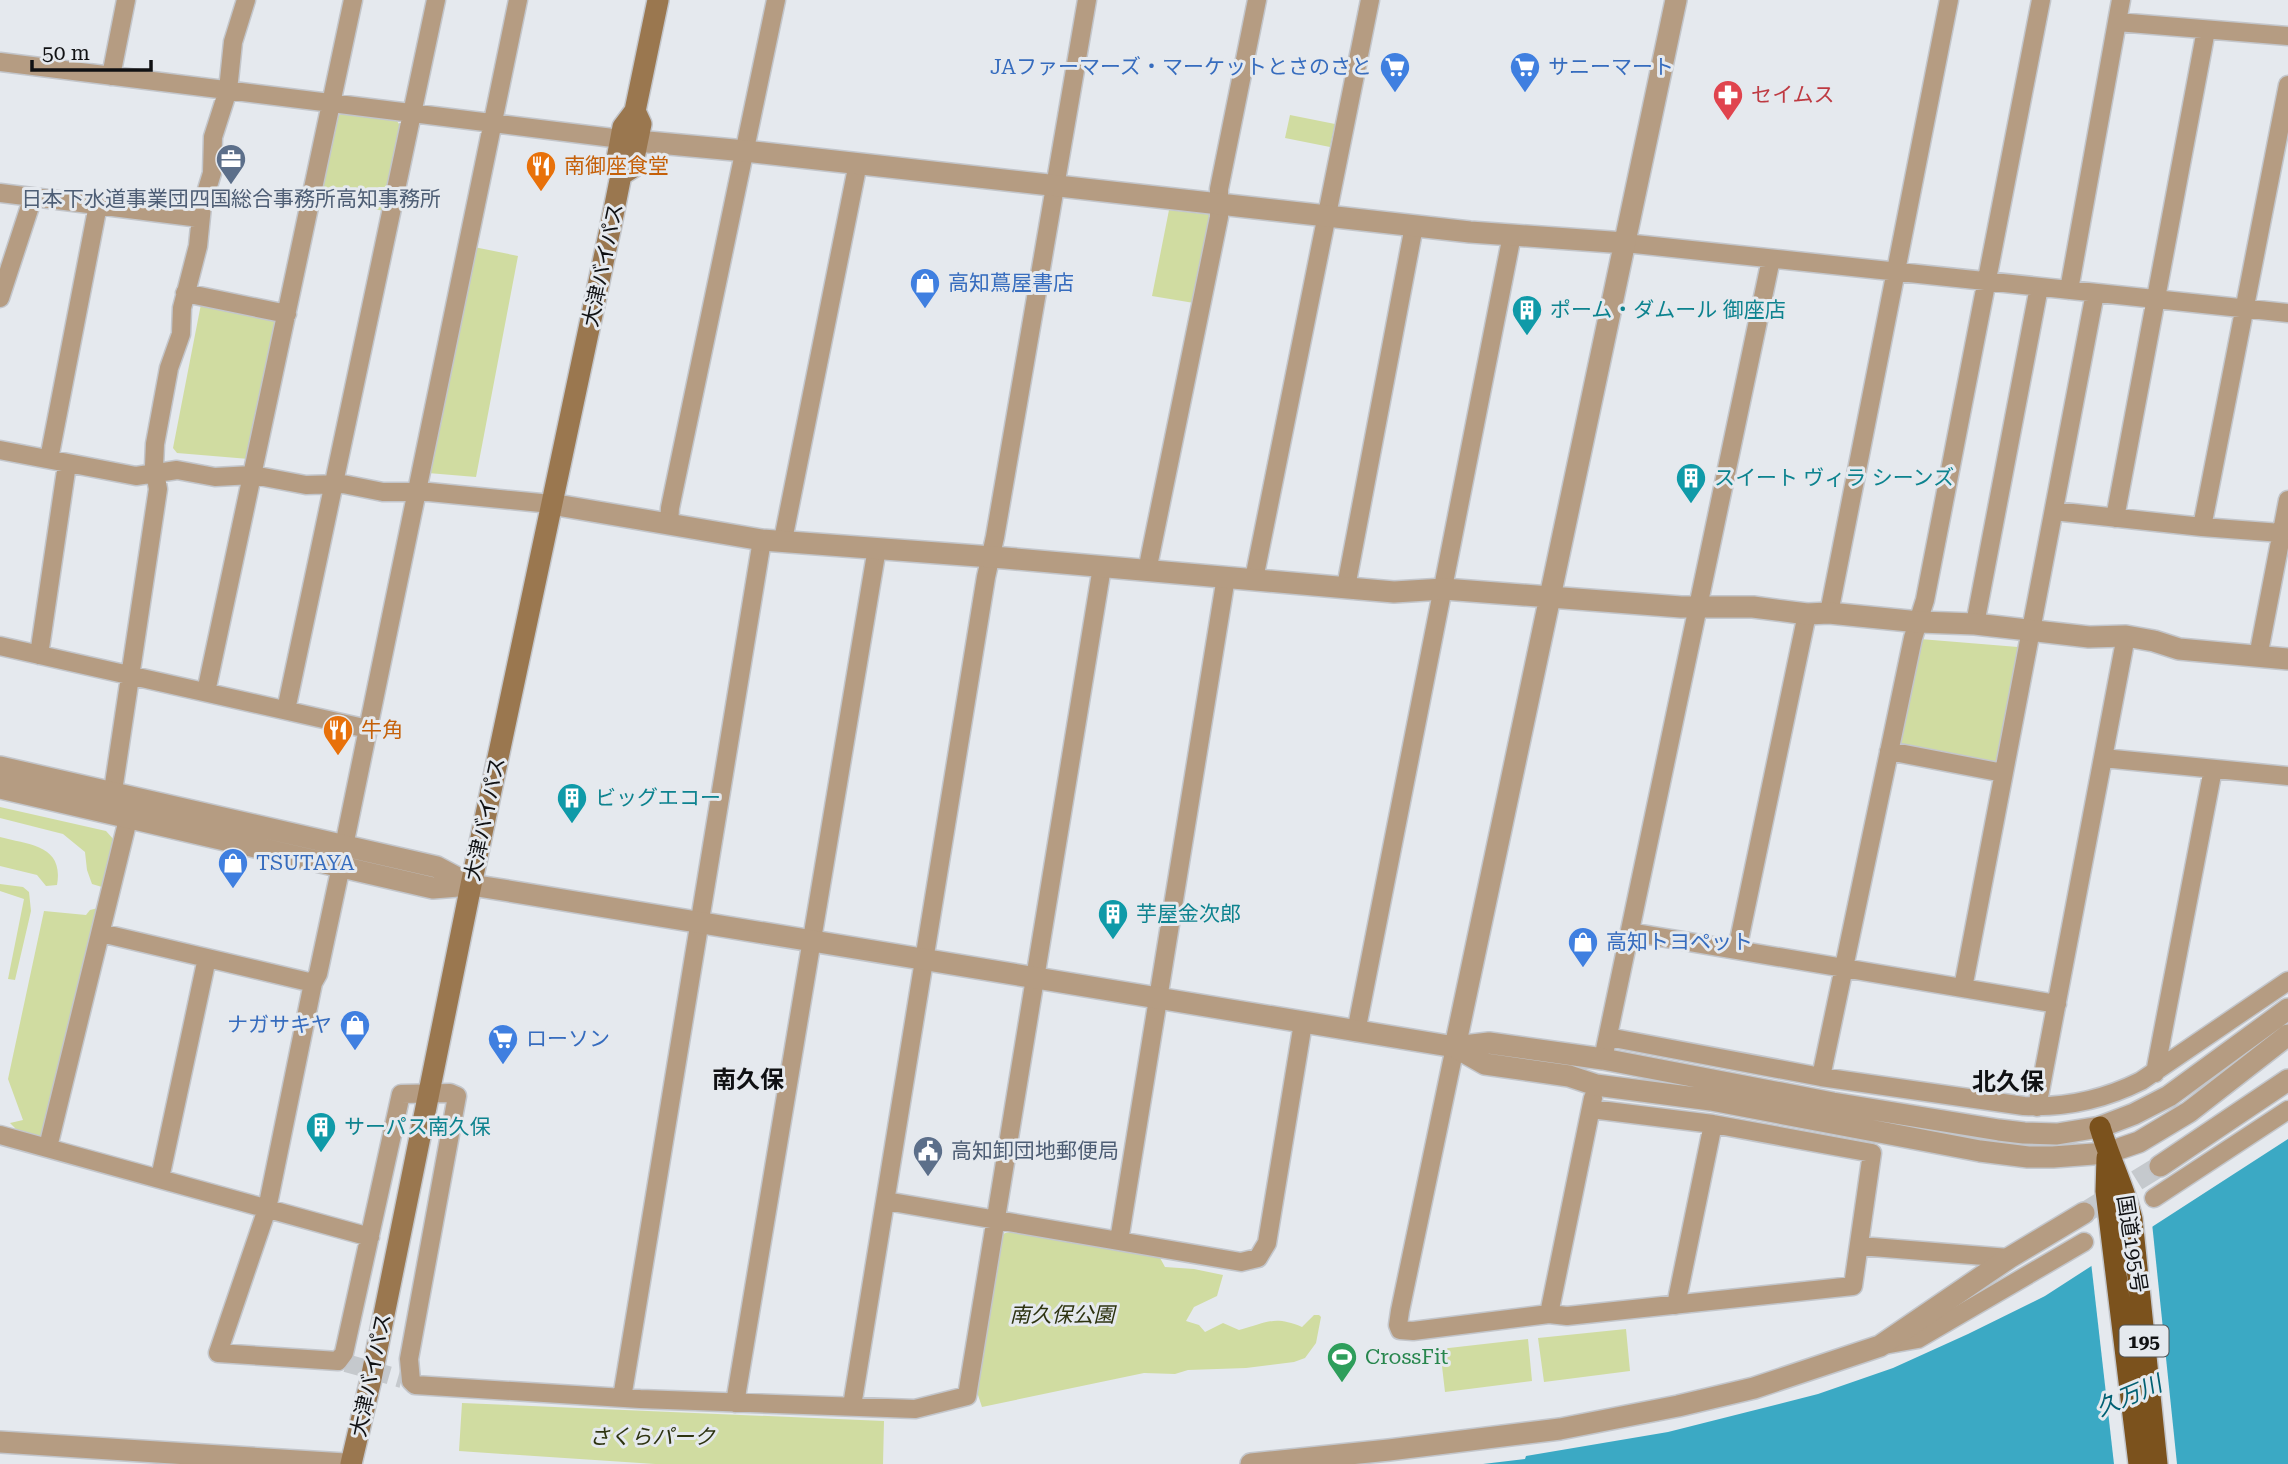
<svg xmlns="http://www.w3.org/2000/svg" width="2288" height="1464" font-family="'Roboto Serif','Noto Sans JP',serif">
<rect width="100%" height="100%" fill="#e5e9ee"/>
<path fill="#d0dca1" d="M341 114 397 121 401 127 384 211 318 198 335 118Z
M1290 115 1335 124 1330 147 1285 138Z
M1169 210 1213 215 1194 303 1152 296Z
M474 247 518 256 476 477 428 473Z
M201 304 273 318 277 324 249 459 177 453 173 448Z
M1920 639 2018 647 1997 760 1992 765 1905 748 1899 742Z
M0 807 106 831 115 841 102 887 92 884 87 870 85 852 63 834 0 818Z
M0 837C30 845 64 845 57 885L46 886 37 875 0 866Z
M0 884 23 887 29 892 31 911 15 980 8 979 24 899 0 891Z
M98 908 40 1142 18 1136 15 1128 10 1123 23 1120 8 1079 44 911 86 915 90 910Z
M1011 1232 1061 1241 1093 1243 1159 1256 1165 1267 1194 1269 1223 1275 1217 1296 1194 1307 1186 1321 1199 1325 1205 1332 1223 1323 1239 1330C1267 1323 1273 1315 1302 1327L1314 1315H1319L1321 1317 1316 1343 1305 1358 1294 1362 1246 1368 1188 1370 1175 1374 1144 1373 982 1407 976 1389 1000 1238 1005 1233Z
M1626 1329 1630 1371 1544 1382 1538 1338Z
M1528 1339 1532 1381 1445 1392 1440 1349Z
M462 1403 884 1421 883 1464H655L459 1451Z"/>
<path fill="#3ba9c4" d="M2288 1139V1464H1483L1525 1459 1526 1456 1668 1432 1818 1394 1893 1368 1968 1334 2045 1296Z"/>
<path fill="#e5e9ee" d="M2152 1223 2177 1464H2114L2091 1262Z"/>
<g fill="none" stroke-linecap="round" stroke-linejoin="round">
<path stroke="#c5c9cd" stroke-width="18" stroke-dasharray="18 9" stroke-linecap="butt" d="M346 1363 402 1379"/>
<path stroke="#c5c9cd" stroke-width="21" stroke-dasharray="21 10" stroke-linecap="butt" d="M2084 1213 2160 1166"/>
<g stroke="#c3c6cb" stroke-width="21">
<path id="minor" d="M2117 22 2121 0
M0 62 621 139
M111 76 126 0
M0 193 200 218
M1625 243 2288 313
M2069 290 2117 22 2288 36
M185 293 287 314
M0 298 33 197
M0 450 136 476 177 470 215 477 253 475 306 485 343 484 383 492H429L551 504
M49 459 98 205
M2054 511 2202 527 2281 533
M2115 518 2206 30
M669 524 670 508 776 0
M2202 527 2288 85
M783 540 858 163
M1147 571 1219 217V189L1257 0
M1254 579 1370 0
M1346 587 1414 226
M1829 613 1949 0
M1975 624 2039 287
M0 646 368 729 518 0
M39 655 67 464
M2258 657 2288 500
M206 692 353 0
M286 710 436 0
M1889 751 2003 773
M2103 758 2288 776
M113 791 158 489 154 466 155 444 169 368 181 334 182 308 198 246 202 206 212 173 213 137 228 90 233 42 246 0
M344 846 368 729
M1630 932 2057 1004
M101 933 313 983 267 1209 218 1353 338 1361 344 1353 401 1094 450 1093 457 1096 409 1359 411 1381 415 1385 640 1399 915 1409 967 1396 1102 567
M1737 950 1807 614
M313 983 318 974 341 866
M1963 988 2095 293
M1356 1032 1512 235
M1608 1037 1821 1077 2024 1106C2066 1108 2103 1100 2141 1081L2288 981
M1455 1047 1400 1311 1398 1325 1400 1330 1413 1331 1549 1314 1567 1316 1853 1286 1872 1153 1713 1124 1591 1109
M1603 1059 1771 259
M2155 1073 2213 769
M1821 1077 1913 638 1925 600 2041 0
M2037 1107 2126 636
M0 1135 370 1237
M48 1147 131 807
M160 1178 207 958
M2154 1198 2288 1110
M886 1201 1241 1262 1258 1258 1267 1243 1303 1023
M1119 1241 1226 577
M1860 1246 2009 1258
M1676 1305 1713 1124
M1549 1314 1593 1098
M1884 1345 1918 1339 2084 1242
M622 1398 762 540
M735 1403 877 548
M852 1406 986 577 995 537 1087 0"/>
</g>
<g stroke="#c3c6cb" stroke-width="24">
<path id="tertiary" d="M637 141 745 151 1470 232 1625 243
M551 504 762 540 1005 558 1394 592 1444 589 1681 607H1753L1807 614 1829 613 1919 622 1975 624 2089 637 2126 636 2154 641 2179 649 2288 659
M0 767 437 867 471 885
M0 788 433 888 471 885 509 891 1455 1047 1489 1043 1603 1059 1833 1103 1999 1130 2024 1133 2057 1134 2100 1127 2134 1114 2169 1096 2288 1009
M1455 1047 1676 0
M1455 1047 1485 1064 1569 1076 1596 1085 1711 1100 1980 1151 2028 1157H2053L2107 1153 2139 1142 2189 1112 2288 1035
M2160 1166 2288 1080
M0 1442 345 1464
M1251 1464 1389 1450 1560 1429 1678 1406 1754 1388 1880 1346 2009 1258 2084 1213"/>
</g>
<g stroke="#c3c6cb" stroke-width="24">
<path id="secondary" d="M621 175 632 168 641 124 635 111
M351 1464 371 1379 471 885 611 225 621 175 617 159 623 127 635 111 658 0"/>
</g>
<g stroke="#c3c6cb" stroke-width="24">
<path id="trunk" d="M2100 1127C2109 1158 2124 1187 2132 1219L2157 1464
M2107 1158 2106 1191 2139 1464"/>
</g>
<use href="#minor" stroke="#b59c82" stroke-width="18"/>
<use href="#tertiary" stroke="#b59c82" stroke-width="21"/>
<use href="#secondary" stroke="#9a774f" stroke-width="21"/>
<use href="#trunk" stroke="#7b521d" stroke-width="21"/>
</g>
<defs>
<g id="supermarket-pin" transform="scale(1.575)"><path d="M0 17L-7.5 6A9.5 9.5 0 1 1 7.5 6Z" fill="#3f7fe0" stroke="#e5e9ee"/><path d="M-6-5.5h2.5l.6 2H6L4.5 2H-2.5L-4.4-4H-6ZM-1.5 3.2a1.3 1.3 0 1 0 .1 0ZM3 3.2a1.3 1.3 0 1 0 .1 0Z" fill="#fff"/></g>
<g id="pharmacy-pin" transform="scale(1.575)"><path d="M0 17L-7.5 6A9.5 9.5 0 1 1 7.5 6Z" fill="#e0444e" stroke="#e5e9ee"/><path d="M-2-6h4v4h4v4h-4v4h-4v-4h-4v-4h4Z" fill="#fff"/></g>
<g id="office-pin" transform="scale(1.575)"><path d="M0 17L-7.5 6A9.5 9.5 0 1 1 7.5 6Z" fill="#5c6f8a" stroke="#e5e9ee"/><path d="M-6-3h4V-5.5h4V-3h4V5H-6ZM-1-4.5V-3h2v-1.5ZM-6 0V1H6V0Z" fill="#fff"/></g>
<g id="restaurant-pin" transform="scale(1.575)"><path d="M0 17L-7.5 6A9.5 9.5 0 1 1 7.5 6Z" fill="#e8710a" stroke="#e5e9ee"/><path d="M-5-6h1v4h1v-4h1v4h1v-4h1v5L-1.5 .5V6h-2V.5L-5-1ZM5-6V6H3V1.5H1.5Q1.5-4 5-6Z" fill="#fff"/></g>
<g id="shop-pin" transform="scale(1.575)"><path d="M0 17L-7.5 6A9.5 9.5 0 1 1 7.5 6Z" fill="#3f7fe0" stroke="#e5e9ee"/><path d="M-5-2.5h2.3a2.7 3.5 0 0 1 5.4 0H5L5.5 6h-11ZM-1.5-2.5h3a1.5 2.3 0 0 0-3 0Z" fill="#fff"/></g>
<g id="building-pin" transform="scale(1.575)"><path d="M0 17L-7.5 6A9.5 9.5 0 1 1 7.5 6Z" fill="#0f9aa8" stroke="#e5e9ee"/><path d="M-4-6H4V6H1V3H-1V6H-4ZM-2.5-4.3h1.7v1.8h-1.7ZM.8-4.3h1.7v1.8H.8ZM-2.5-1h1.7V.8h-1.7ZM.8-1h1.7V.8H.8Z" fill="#fff"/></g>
<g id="civic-pin" transform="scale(1.575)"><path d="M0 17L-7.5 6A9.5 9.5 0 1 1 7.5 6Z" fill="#5c6f8a" stroke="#e5e9ee"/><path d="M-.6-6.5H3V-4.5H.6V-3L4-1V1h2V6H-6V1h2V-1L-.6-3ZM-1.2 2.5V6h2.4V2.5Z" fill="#fff"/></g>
<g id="stadium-pin" transform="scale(1.575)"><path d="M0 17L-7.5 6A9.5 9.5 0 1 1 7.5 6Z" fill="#2e9e5b" stroke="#e5e9ee"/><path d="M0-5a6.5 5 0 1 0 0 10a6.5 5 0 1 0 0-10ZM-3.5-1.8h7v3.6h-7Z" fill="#fff"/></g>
</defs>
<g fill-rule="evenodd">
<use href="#supermarket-pin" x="1395" y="67"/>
<use href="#supermarket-pin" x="1525" y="67"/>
<use href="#pharmacy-pin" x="1728" y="95"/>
<use href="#office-pin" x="231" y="159"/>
<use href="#restaurant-pin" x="541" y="166"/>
<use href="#shop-pin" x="925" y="283"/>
<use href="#building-pin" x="1527" y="310"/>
<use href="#building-pin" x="1691" y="478"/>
<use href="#restaurant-pin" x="338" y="730"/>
<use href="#building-pin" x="572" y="798"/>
<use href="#shop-pin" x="233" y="863"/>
<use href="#building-pin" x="1113" y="914"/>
<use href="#shop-pin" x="1583" y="942"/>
<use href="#shop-pin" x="355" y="1025"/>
<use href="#supermarket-pin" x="503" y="1039"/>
<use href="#building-pin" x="321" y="1127"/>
<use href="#civic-pin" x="928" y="1151"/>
<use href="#stadium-pin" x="1342" y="1357"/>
</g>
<g text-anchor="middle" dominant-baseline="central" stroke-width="6" stroke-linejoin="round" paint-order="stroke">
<rect fill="#e5e9ee" stroke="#505255" stroke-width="2" x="2119.5" y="1325.5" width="49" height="31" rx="5"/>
<g font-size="19" font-weight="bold" fill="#101113">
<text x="2144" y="1341">195</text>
</g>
<g font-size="21" fill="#366cbe" stroke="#e5e9ee" text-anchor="start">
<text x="1372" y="67" text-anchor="end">JAファーマーズ・マーケットとさのさと</text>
<text x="1548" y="67">サニーマート</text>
<text x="948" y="283">高知蔦屋書店</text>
<text x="256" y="863">TSUTAYA</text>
<text x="1606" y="942">高知トヨペット</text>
<text x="332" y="1025" text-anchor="end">ナガサキヤ</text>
<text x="526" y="1039">ローソン</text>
</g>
<g font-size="21" fill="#be3a42" stroke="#e5e9ee" text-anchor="start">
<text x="1751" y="95">セイムス</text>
</g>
<g font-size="21" fill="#c56008" stroke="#e5e9ee" text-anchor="start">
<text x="564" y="166">南御座食堂</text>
<text x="361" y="730">牛角</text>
</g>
<g font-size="21" fill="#4e5e75" stroke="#e5e9ee">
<text x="231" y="199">日本下水道事業団四国総合事務所高知事務所</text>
<text x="951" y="1151" text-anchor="start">高知卸団地郵便局</text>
</g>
<g font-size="21" fill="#101113" stroke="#e5e9ee">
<text transform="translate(603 265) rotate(-78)">大津バイパス</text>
<text transform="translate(485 819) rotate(-78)">大津バイパス</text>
<text transform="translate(2132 1244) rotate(81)">国道195号</text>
<text transform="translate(371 1375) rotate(-78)">大津バイパス</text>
</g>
<g font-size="21" fill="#0d838f" stroke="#e5e9ee" text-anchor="start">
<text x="1550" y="310">ポーム・ダムール 御座店</text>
<text x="1714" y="478">スイート ヴィラ シーンズ</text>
<text x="595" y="798">ビッグエコー</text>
<text x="1136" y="914">芋屋金次郎</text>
<text x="344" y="1127">サーパス南久保</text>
</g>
<g font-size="21" font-style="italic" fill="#2d3310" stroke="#e5e9ee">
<text x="1062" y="1315">南久保公園</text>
<text x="652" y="1437">さくらパーク</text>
</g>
<g font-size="21" fill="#27864d" stroke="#e5e9ee" text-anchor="start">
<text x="1365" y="1357">CrossFit</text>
</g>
<g font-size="23" font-style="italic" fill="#006073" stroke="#e5e9ee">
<text transform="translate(2129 1396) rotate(-23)">久万川</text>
</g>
<g font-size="24" font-weight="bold" fill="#101113" stroke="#e5e9ee">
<text x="748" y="1080">南久保</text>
<text x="2008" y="1082">北久保</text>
</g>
</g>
<path d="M32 60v10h119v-10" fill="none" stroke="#101113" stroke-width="3.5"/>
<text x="42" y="60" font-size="21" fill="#101113" stroke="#e5e9ee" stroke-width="5" paint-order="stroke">50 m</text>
</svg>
